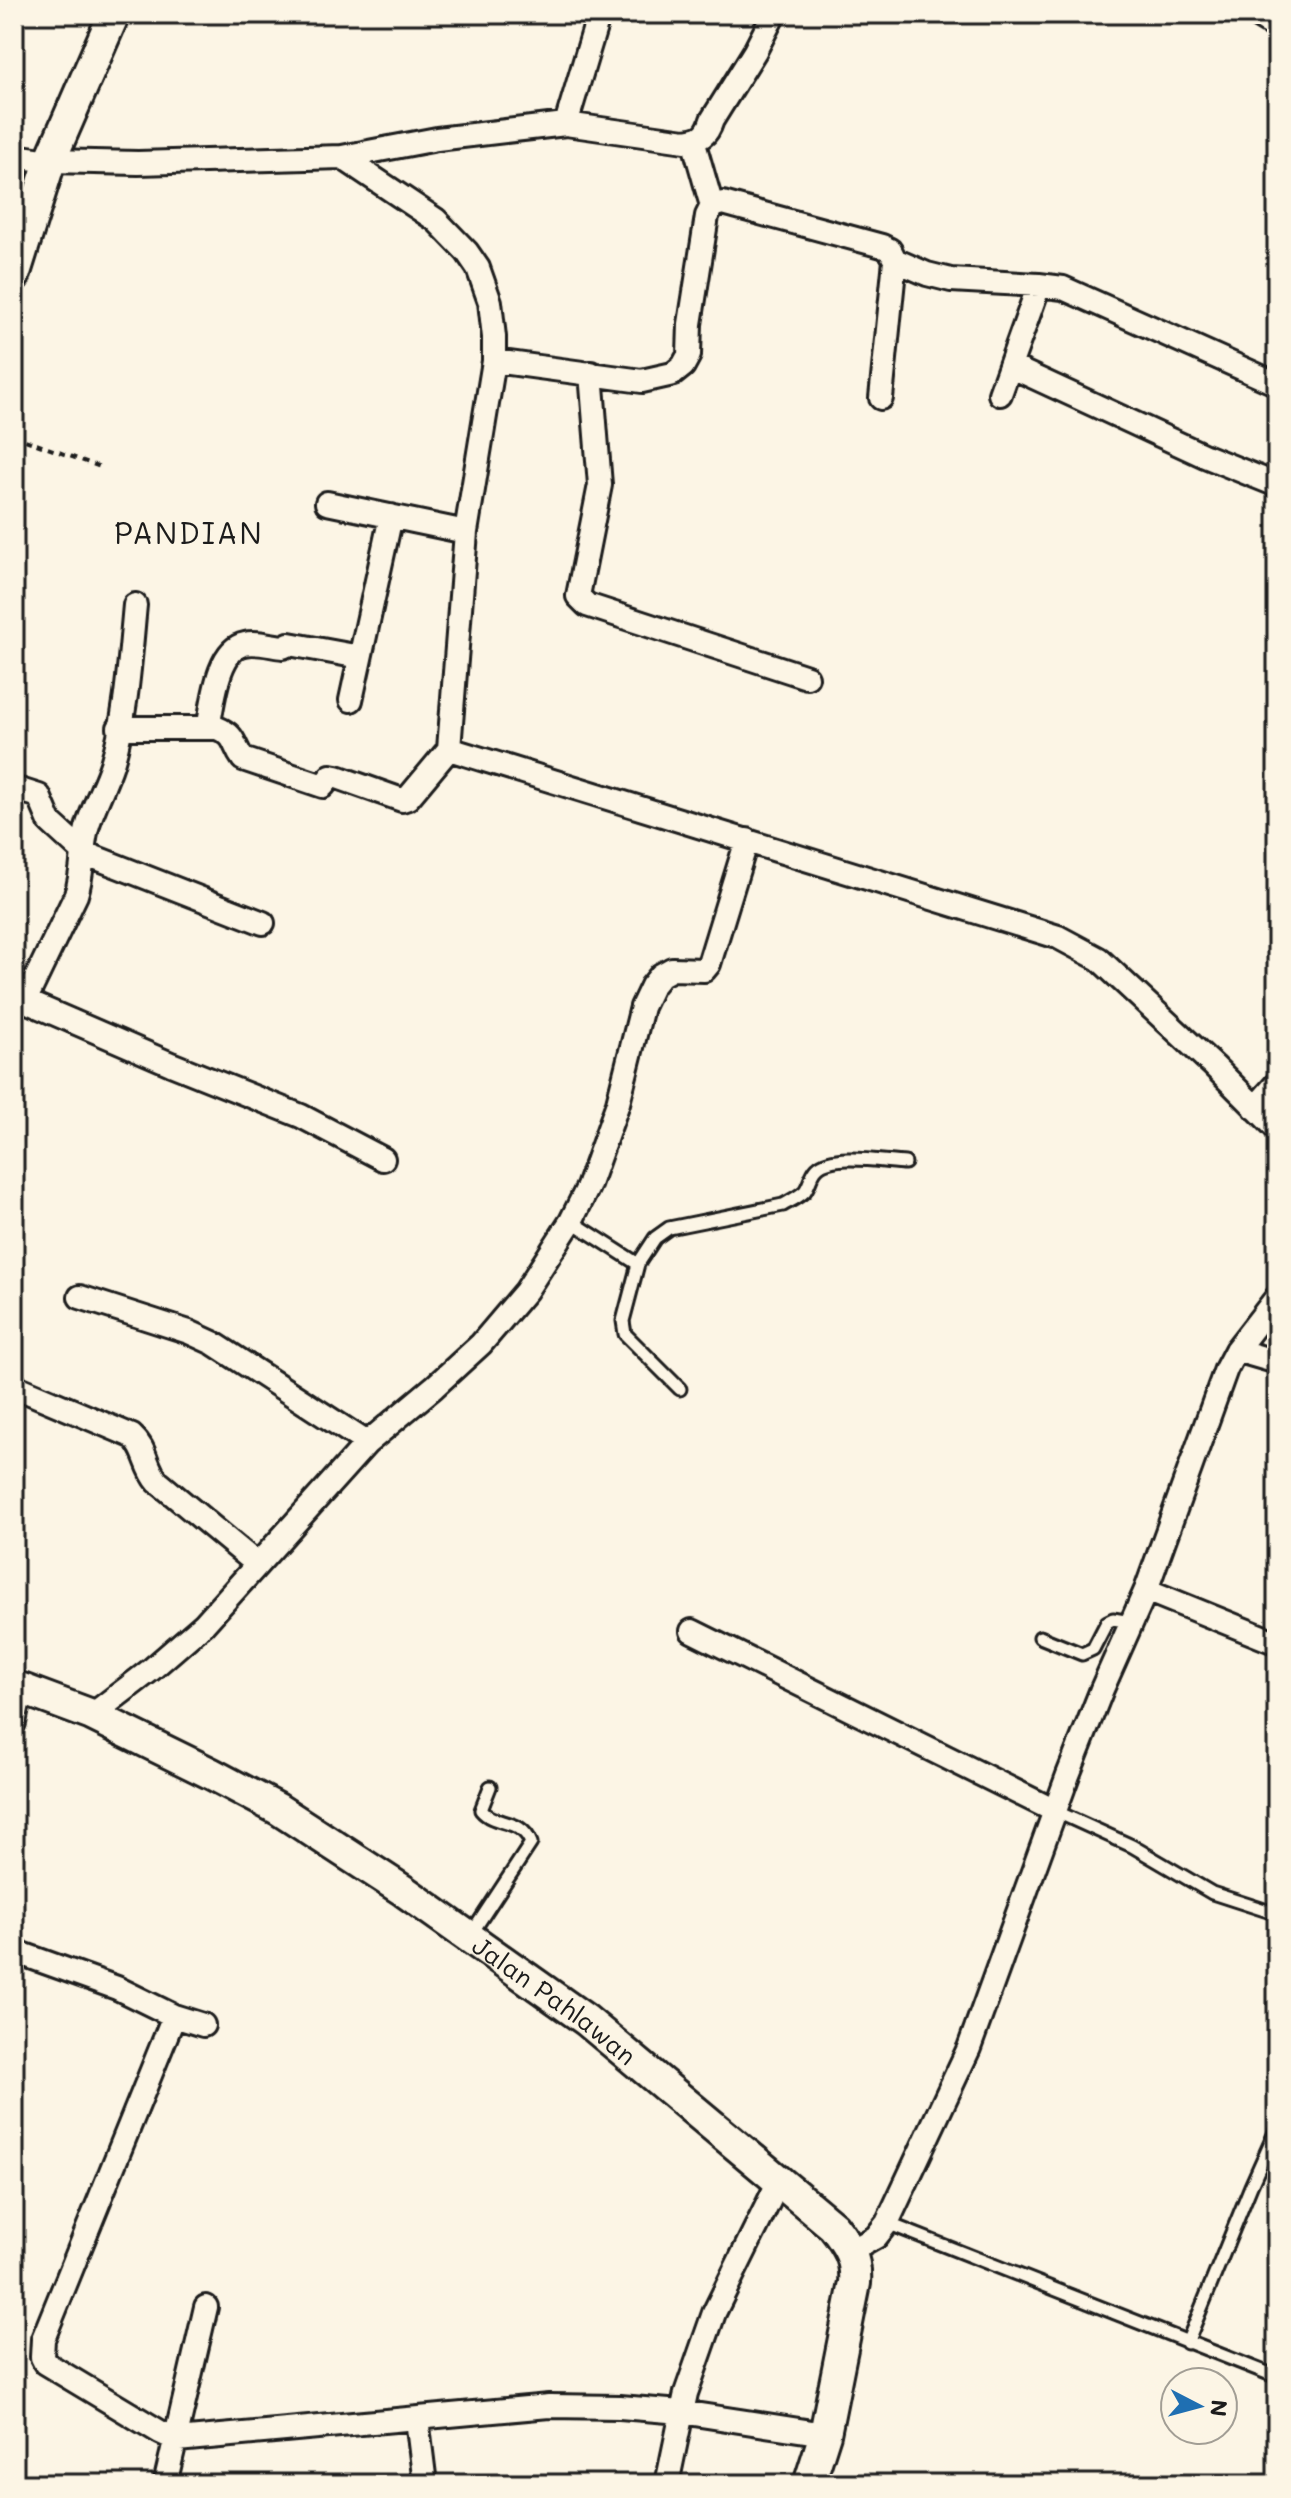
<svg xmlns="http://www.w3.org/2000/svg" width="1291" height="2498" font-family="Mali,sans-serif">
<rect width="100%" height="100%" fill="#fcf5e5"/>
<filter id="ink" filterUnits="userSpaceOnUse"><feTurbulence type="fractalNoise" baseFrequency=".0125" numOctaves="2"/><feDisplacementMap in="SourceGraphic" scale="16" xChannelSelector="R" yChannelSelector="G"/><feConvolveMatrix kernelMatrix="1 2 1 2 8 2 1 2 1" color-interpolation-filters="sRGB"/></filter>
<g filter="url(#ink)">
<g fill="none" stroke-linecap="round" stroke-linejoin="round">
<g stroke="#1c1c1c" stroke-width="17">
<path id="service" d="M571 1221 638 1264 655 1238 669 1228 783 1205C790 1201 799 1197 805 1191 810 1184 811 1174 817 1168 833 1152 883 1162 905 1163
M638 1264 623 1321 625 1334 680 1389
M1040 1637 1082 1654 1093 1649 1107 1622 1113 1619 1131 1622
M1055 1811 1132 1846 1212 1893 1277 1914
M470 1936 531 1843C521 1817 495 1827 481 1810L490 1787
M887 2223 1277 2377
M1187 2343 1251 2186 1277 2128"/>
</g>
<g stroke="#1c1c1c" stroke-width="28">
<path id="minor" d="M1254 14 1277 28
M566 124 599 14
M693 140 712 206
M14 156 50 161 138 163 342 157 436 220 467 252 478 268 490 302 494 337V361L466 532 449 749 408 798 402 800 337 777 331 776 323 786 243 759C232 744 237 736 217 728H119
M342 157 437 139 566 124 685 141C701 139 707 136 712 120L755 51 774 14
M895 260 927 274 951 280 1039 285
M494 361 642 381 673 374 683 366 689 355 690 324 707 216 712 206 723 203 882 246 890 250 895 260 881 398
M1010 366 1205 456 1277 485
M591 373 600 485 578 596 587 605 807 677
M1000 394 1039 285 1063 288 1277 384
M327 503 466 532
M351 700 391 516
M208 728C213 705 217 649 245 644 256 641 272 646 283 647L289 644 360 657
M449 749 1058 937 1099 959 1214 1066 1277 1129
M14 788 39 796 50 822 84 853 263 923
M14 996 171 1064 301 1116 383 1159
M25 1001 76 895C84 870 81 851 87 828 93 806 105 786 112 764 127 713 130 657 135 605
M1255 1108 1277 1083
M80 1297 189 1332 213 1343 367 1443
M1236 1350 1277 1362
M14 1386 132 1436C147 1449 145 1467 158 1482L257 1564
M1146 1590 1277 1643
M692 1631 1055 1811
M92 1715 152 1669 204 1624 367 1443 434 1387 481 1344 526 1291 571 1221 588 1187 618 1103 642 1007 652 986 661 975 672 969 704 970 709 964 747 840
M14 1723 21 1689
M14 1951 117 1988 174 2016 203 2025
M174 2016 43 2339 42 2357 45 2363 160 2432 177 2440 549 2406 620 2407 681 2412 825 2434
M851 2251 876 2237 887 2223 969 2048 1068 1775 1102 1689 1146 1590 1226 1369 1236 1350 1277 1297
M417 2419 425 2484
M165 2484 206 2307
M667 2484 686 2393 714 2313 778 2183"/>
</g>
<g stroke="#1c1c1c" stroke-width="36">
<g id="secondary">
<path d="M14 276 50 161 114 14"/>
<path id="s1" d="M14 1686 92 1715 212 1774 278 1809 404 1891 586 2020 833 2226C848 2245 857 2259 855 2283L825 2434 809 2484"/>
</g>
</g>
<path stroke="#1c1c1c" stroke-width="4" stroke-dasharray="6 6" stroke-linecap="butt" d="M14 436 103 468"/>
<use href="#service" stroke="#fcf5e5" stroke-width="11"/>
<use href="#minor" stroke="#fcf5e5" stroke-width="22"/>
<use href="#secondary" stroke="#fcf5e5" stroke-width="30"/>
</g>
</g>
<g text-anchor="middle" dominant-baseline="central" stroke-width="6" stroke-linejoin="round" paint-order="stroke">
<g font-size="26" fill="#1c1c1c" stroke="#fcf5e5">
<text stroke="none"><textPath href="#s1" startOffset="628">Jalan Pahlawan</textPath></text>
</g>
<g font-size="30" letter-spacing="2" fill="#1c1c1c" stroke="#fcf5e5">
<text x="189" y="532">PANDIAN</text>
</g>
</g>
<rect width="1291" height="2498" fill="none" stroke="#fcf5e5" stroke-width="48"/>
<rect x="24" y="24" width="1243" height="2450" fill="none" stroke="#1c1c1c" stroke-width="3" filter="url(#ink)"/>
<g transform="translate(1199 2406) rotate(96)"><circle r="38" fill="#fcf5e5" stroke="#a29e95" stroke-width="2"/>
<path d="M0-6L14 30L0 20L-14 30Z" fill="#1f6fb2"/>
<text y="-12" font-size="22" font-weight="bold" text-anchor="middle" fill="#1c1c1c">N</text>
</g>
</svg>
